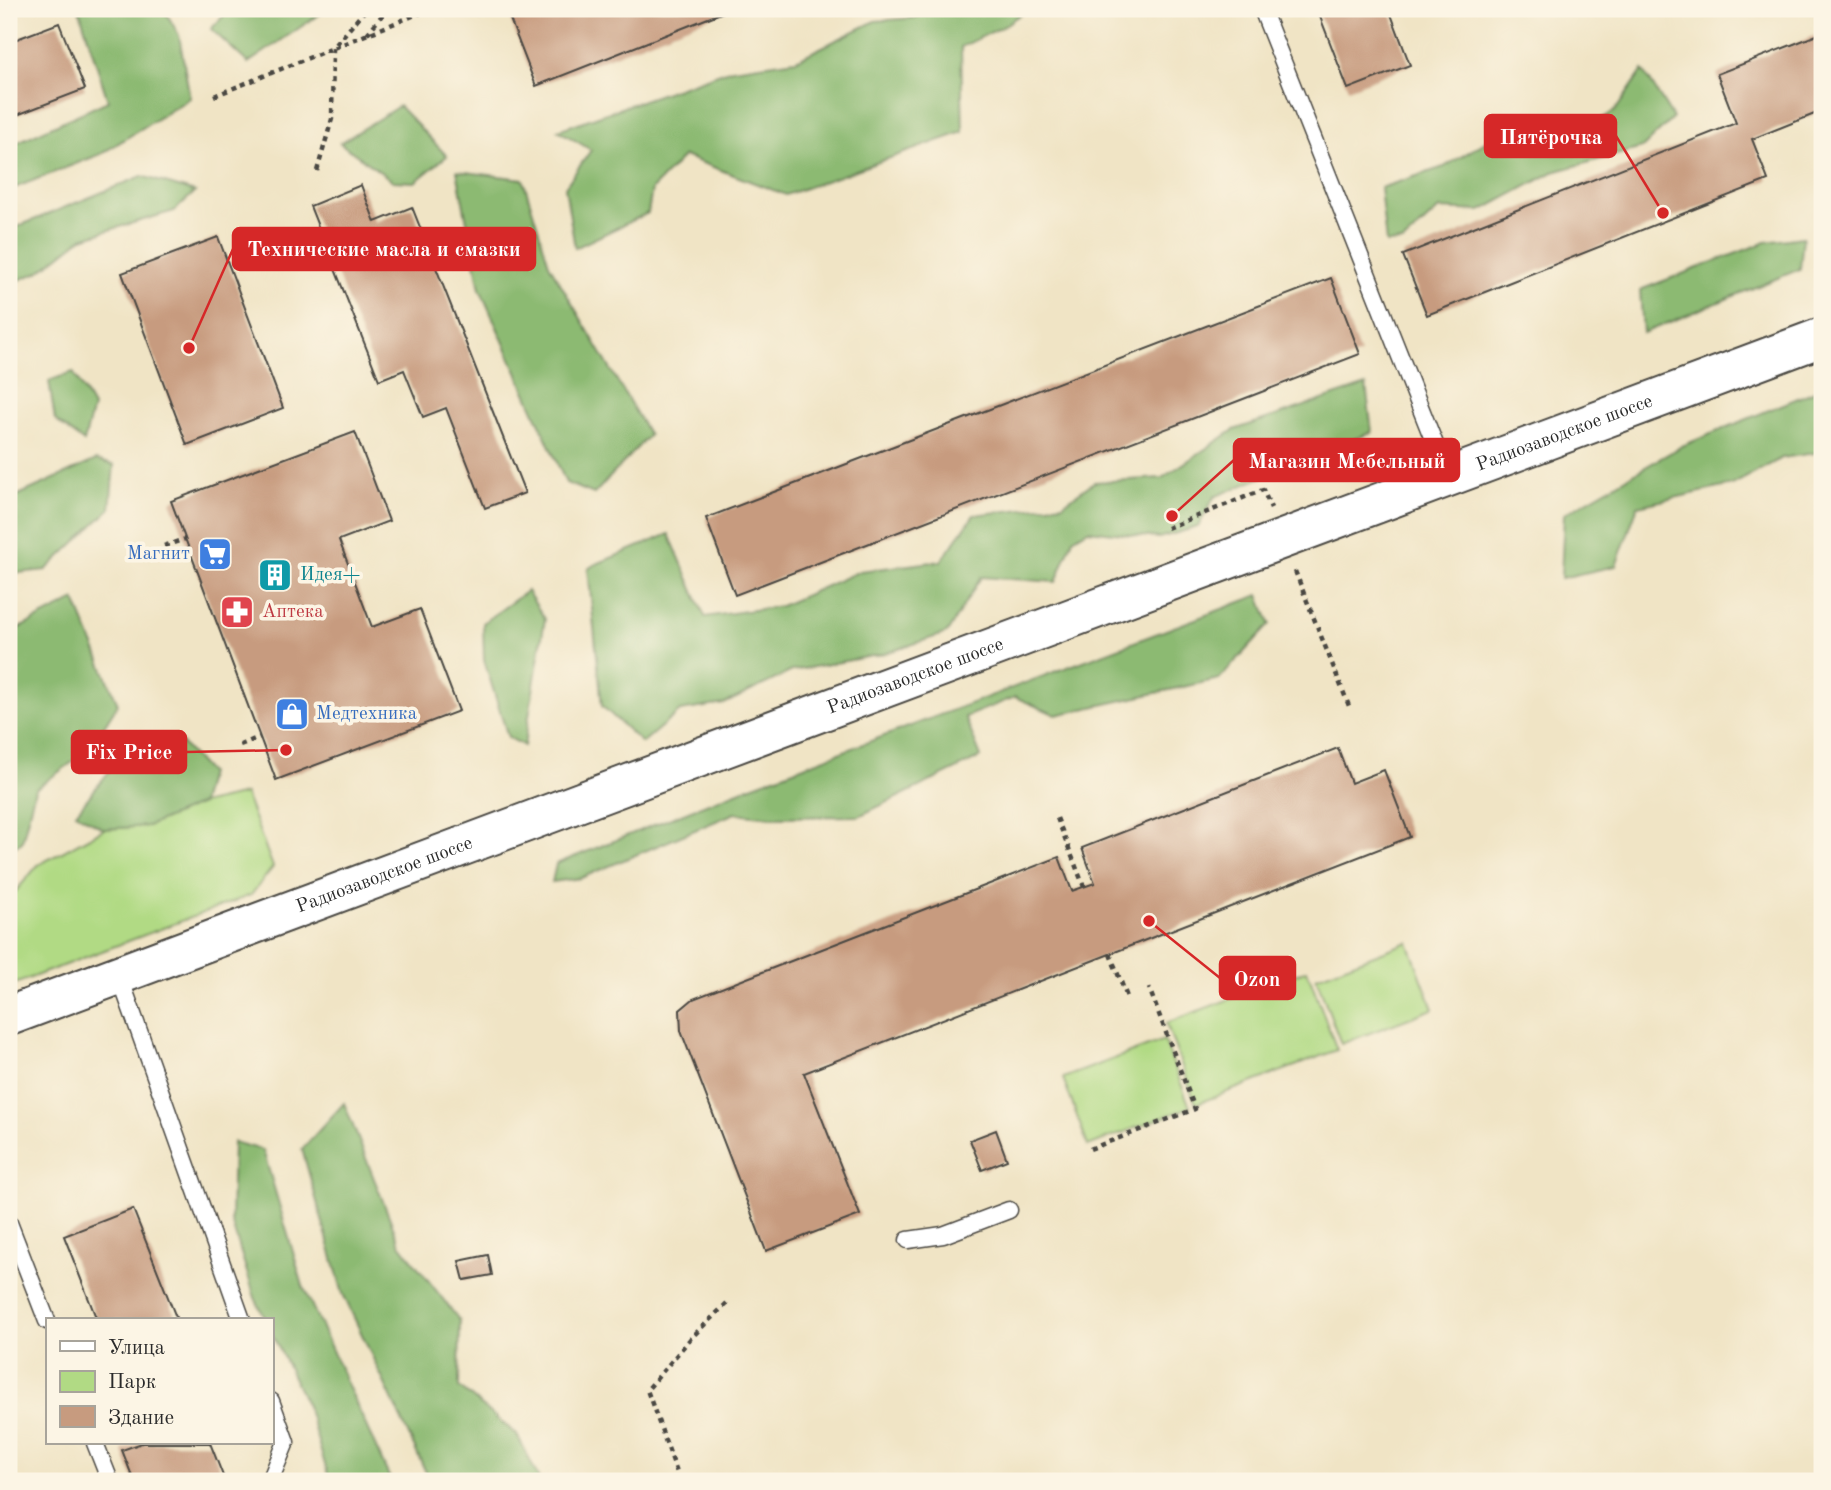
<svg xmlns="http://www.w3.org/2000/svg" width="1831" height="1490" font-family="'Old Standard TT',serif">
<rect width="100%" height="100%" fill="#fcf5e5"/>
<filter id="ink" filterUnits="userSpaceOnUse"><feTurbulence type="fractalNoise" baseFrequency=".0143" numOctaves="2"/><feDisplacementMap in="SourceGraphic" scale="14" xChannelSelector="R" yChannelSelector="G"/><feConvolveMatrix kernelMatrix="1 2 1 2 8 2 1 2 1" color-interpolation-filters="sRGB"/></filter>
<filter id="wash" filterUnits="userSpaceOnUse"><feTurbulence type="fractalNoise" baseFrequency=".00686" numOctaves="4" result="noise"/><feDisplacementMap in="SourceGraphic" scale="28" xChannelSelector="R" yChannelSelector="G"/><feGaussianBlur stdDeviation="1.57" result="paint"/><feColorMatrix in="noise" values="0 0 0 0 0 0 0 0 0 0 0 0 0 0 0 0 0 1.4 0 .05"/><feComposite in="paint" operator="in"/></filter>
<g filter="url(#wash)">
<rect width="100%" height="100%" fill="#f0e4c5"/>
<path fill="#b1da84" stroke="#6e8258" stroke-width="2" d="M245 794 273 867 251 895 9 986V899L38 865 104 829 148 826 201 804Z
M1408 942 1433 1009 1341 1044 1316 977Z
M1307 970 1337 1050 1196 1104 1166 1023Z
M1164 1040 1190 1107 1088 1146 1063 1078Z"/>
<path fill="#8cba72" stroke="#5c724e" stroke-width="2" d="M79 9H164L179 35 190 98 101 154 9 190V146L108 101Z
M230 9H327L248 63 211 29Z
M939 9H1028L1002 27 961 47 963 132 786 195 684 156 652 189 648 213 575 248 565 187 591 150 558 130 732 69 796 60 875 21 914 18Z
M1643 70 1673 118 1642 148 1553 172 1481 211 1439 209 1403 242 1386 243 1380 188 1444 167 1500 133 1558 144 1615 111Z
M399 106 447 156 415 182 393 181 340 143Z
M457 171 523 179 549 264 649 435 594 494 566 483 480 289Z
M142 176 195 192 174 211 82 238 39 272 9 284V230Z
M1803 237 1800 269 1643 333 1640 290 1766 242Z
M73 372 93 407 84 442 55 420 49 381Z
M1366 385 1372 432 1214 497 1198 527 1159 538 1088 530 1073 539 1056 582 981 577 947 633 883 654 792 671 724 704 680 711 642 743 602 706 588 569 594 565 669 534 705 617 781 606 860 571 941 561 974 515 1063 504 1094 482 1162 478 1234 430Z
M1822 388V452L1782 458 1732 485 1638 506 1616 566 1561 578 1564 514 1682 446Z
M96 460 114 465 110 509 46 570 9 574V473L14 497Z
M527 591 545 619 524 746 508 737 484 660 483 623Z
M1259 595 1270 624 1219 679 1056 715 1015 697 965 717 981 757 859 816 772 817 735 813 581 878 552 882 556 864 751 786Z
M75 600 118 704 88 751 35 789 22 842 9 850V633Z
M176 737 209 773 201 804 148 826 104 829 76 813 119 759Z
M344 1103 400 1244 460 1321 459 1387 517 1435 540 1481H430L343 1294 302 1149Z
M233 1142 263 1150 303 1286 391 1481H330L307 1406 271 1332V1320H266L255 1298 231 1221Z"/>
<g id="blocks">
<path fill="#c79b7f" d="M537 9H731L536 86 510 19Z
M1317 9H1389L1410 65 1348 89Z
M59 23 85 89 9 118V42Z
M1822 33V111L1752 139 1768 180 1427 315 1403 255 1736 123 1717 74Z
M361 185 375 222 412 207 525 493 485 508 446 408 423 417 404 370 379 380 310 206Z
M218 237 283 408 187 445 122 273Z
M1331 278 1360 354 735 595 706 518Z
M355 432 389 521 339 540 372 627 420 609 459 711 276 780 171 501Z
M1338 748 1351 783 1384 770 1410 837 804 1073 860 1215 766 1251 681 1031 680 1010 693 999 1059 857 1072 891 1095 883 1082 848Z
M996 1130 1007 1160 982 1170 970 1140Z
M133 1209 177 1320H97L64 1236Z
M488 1255 492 1275 464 1280 459 1261Z
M142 1443H210L225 1481H134L122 1450Z"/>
</g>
</g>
<g filter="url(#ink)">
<use href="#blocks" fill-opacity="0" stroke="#494742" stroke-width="2"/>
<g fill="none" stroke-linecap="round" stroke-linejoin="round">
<g stroke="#494742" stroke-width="19">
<path id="lane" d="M1262 9 1448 477
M119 975 242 1320
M9 1223 47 1321
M908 1240 943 1235 1009 1210
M95 1443 110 1481
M270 1481 286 1442 271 1401"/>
</g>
<g stroke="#494742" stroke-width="42">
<g id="secondary">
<path id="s1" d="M9 1016 1822 337"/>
</g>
</g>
<path stroke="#494742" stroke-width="4.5" stroke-dasharray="5 5" stroke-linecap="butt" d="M367 34 387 9
M214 96 430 9
M317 171 332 119 333 48 366 9
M1167 528 1263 490 1271 508
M164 546 185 539
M1295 571 1349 706
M240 745 260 737
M1057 818 1084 887
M1110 954 1127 997
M1090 1149 1195 1109 1149 988
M680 1481 647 1390 691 1338 728 1302"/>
<use href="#lane" stroke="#fff" stroke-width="16"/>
<use href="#secondary" stroke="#fff" stroke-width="38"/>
</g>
</g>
<defs>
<g id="supermarket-square" transform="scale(1.75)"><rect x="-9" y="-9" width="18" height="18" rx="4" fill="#3f7fe0" stroke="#fcf5e5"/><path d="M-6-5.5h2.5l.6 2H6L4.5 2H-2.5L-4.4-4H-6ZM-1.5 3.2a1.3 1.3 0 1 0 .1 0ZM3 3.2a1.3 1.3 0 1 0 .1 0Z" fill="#fff"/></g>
<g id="building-square" transform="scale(1.75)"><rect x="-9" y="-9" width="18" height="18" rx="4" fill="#0f9aa8" stroke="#fcf5e5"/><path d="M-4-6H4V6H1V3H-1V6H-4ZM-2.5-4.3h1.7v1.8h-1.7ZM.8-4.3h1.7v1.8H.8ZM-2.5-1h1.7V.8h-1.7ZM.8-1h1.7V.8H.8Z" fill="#fff"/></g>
<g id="pharmacy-square" transform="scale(1.75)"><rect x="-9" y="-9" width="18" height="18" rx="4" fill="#e0444e" stroke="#fcf5e5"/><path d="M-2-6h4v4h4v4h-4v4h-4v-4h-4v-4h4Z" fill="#fff"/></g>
<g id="shop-square" transform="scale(1.75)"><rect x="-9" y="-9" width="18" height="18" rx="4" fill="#3f7fe0" stroke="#fcf5e5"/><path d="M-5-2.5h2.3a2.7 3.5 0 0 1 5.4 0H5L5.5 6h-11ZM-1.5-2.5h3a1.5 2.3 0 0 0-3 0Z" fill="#fff"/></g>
</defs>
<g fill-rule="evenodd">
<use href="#supermarket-square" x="215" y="554"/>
<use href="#building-square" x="275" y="575"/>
<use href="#pharmacy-square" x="237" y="612"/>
<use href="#shop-square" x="292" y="714"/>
</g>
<g text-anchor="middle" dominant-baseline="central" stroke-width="7" stroke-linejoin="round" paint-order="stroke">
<g font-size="19" fill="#2b2b2b" stroke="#fcf5e5">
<text stroke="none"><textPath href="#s1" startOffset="1661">Радиозаводское шоссе</textPath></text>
<text stroke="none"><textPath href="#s1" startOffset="968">Радиозаводское шоссе</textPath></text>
<text stroke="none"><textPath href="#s1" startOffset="401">Радиозаводское шоссе</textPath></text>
</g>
<g font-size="19" fill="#366cbe" stroke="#fcf5e5" text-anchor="end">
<text x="190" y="554">Магнит</text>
<text x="316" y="714" text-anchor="start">Медтехника</text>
</g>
<g font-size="19" fill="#0d838f" stroke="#fcf5e5" text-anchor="start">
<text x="300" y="575">Идея+</text>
</g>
<g font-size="19" fill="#be3a42" stroke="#fcf5e5" text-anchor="start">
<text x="262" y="612">Аптека</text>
</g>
</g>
<path fill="none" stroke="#d62828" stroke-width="2.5" d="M1663 213L1616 136M189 348L233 249M1172 516L1234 460M286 750L186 752M1149 921L1220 978"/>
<g fill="#d62828" stroke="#fcf5e5" stroke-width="2.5">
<circle cx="1663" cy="213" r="7"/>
<circle cx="189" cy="348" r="7"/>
<circle cx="1172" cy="516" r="7"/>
<circle cx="286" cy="750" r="7"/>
<circle cx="1149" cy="921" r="7"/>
</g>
<g fill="#d62828" stroke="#d62828" stroke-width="2.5">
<rect x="1485" y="115" width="131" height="42" rx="7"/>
<rect x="233" y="228" width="302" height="42" rx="7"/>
<rect x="1234" y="439" width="225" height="42" rx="7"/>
<rect x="72" y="731" width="114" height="42" rx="7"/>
<rect x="1220" y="957" width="75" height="42" rx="7"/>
</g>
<g font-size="21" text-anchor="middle" font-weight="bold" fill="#fff">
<text x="1551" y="144">Пятёрочка</text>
<text x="384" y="256">Технические масла и смазки</text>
<text x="1347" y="468">Магазин Мебельный</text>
<text x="129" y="759">Fix Price</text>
<text x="1257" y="986">Ozon</text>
</g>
<rect width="1831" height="1490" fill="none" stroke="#fcf5e5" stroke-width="35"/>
<rect x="46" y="1318" width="228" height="126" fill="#fcf5e5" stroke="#a8a49b" stroke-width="2"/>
<rect x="60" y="1341" width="35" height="10" fill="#ffffff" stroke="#a8a49b" stroke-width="2"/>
<text x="108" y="1354" font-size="21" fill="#2b2b2b">Улица</text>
<rect x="60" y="1371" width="35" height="21" fill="#b1da84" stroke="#a8a49b" stroke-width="2"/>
<text x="108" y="1388" font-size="21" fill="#2b2b2b">Парк</text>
<rect x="60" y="1406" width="35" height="21" fill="#c79b7f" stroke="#a8a49b" stroke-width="2"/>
<text x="108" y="1424" font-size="21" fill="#2b2b2b">Здание</text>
</svg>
